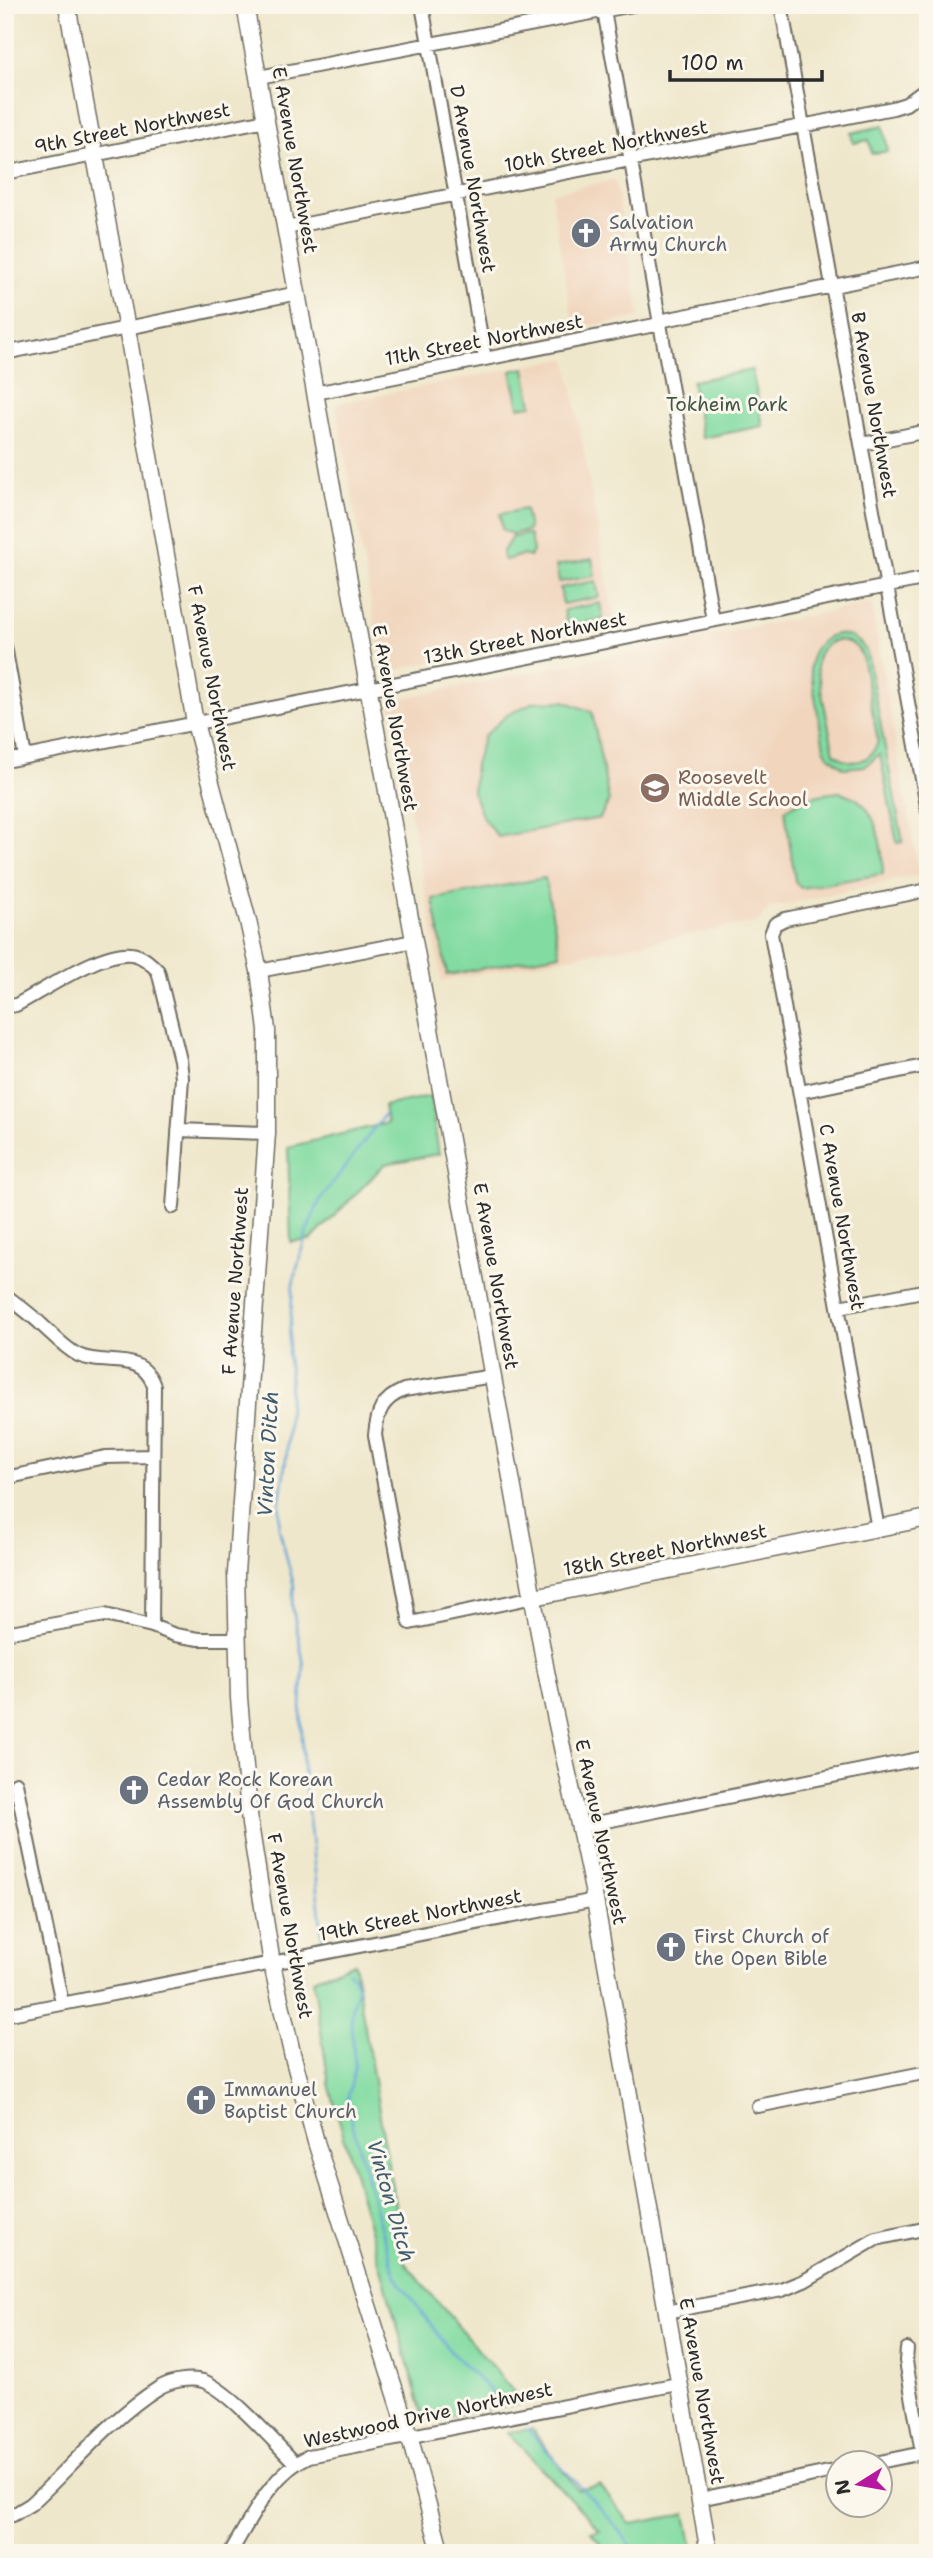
<svg xmlns="http://www.w3.org/2000/svg" width="933" height="2558" font-family="'Shantell Sans',sans-serif">
<rect width="100%" height="100%" fill="#fbf7ec"/>
<filter id="ink" filterUnits="userSpaceOnUse"><feTurbulence type="fractalNoise" baseFrequency=".0143" numOctaves="2"/><feDisplacementMap in="SourceGraphic" scale="14" xChannelSelector="R" yChannelSelector="G"/><feConvolveMatrix kernelMatrix="1 2 1 2 8 2 1 2 1" color-interpolation-filters="sRGB"/></filter>
<filter id="wash" filterUnits="userSpaceOnUse"><feTurbulence type="fractalNoise" baseFrequency=".00686" numOctaves="4" result="noise"/><feDisplacementMap in="SourceGraphic" scale="28" xChannelSelector="R" yChannelSelector="G"/><feGaussianBlur stdDeviation="1.57" result="paint"/><feColorMatrix in="noise" values="0 0 0 0 0 0 0 0 0 0 0 0 0 0 0 0 0 1.4 0 .05"/><feComposite in="paint" operator="in"/></filter>
<g filter="url(#wash)">
<rect width="100%" height="100%" fill="#efe7cb"/>
<path fill="#f1d5bd" d="M615 180 640 317 574 329 551 193Z
M567 358 615 625 383 672 336 404Z
M871 603 919 875 769 908 758 922 442 981 390 701Z"/>
<path fill="#82dba1" stroke="#568366" stroke-width="2" fill-rule="evenodd" d="M883 126 888 151 872 154 869 140 853 143 851 133Z
M525 368 532 405 519 407 511 371Z
M752 370 763 426 702 438 692 381Z
M525 509 529 529 527 531 511 534 502 529 500 514Z
M528 534 530 536 533 551 530 557 522 555 505 560 503 558 502 553 512 537Z
M592 559 595 576 559 582 556 566Z
M596 581 599 597 563 604 560 588Z
M600 603 603 619 567 626 564 610Z
M836 634C851 635 861 640 867 653L903 842 897 843 880 754 865 766 844 768 828 755 824 748 810 668C811 650 819 640 836 634ZM837 640C849 641 856 644 862 656L878 741C871 763 851 768 834 753L817 669C815 654 823 644 837 640Z
M564 701 592 712 609 801 600 818 498 837 483 818 473 793 475 764 484 736 507 715 534 702Z
M839 792C844 794 850 795 855 798 878 811 883 850 883 874L801 888 795 881 785 810C803 798 818 794 839 792Z
M545 878 560 954 447 975 433 899Z
M430 1096 439 1154 385 1164 311 1240 291 1242 288 1147 387 1123 384 1106Z
M354 1963 405 2263 523 2403 424 2421 329 2084 313 1979Z
M532 2429 578 2490 600 2485 631 2524 686 2514 694 2553H608L591 2532 600 2530 507 2432Z"/>
<g fill="none" stroke-linecap="round" stroke-linejoin="round">
<path stroke="#61a3d5" stroke-width="2.5" d="M323 1942 303 1768 301 1703 304 1665 292 1605 294 1586 279 1528 280 1499 287 1452 290 1378 288 1355 293 1284 307 1230 320 1200 384 1115
M347 1971 354 1976 358 1988 353 2003 351 2025 355 2067 347 2103 382 2233 396 2277 451 2352 505 2405
M527 2429 611 2520 636 2553"/>
</g>
</g>
<g filter="url(#ink)">
<g fill="none" stroke-linecap="round" stroke-linejoin="round">
<g stroke="#706d63" stroke-width="16">
<path id="street" d="M422 5 485 359
M603 5 713 620
M781 5 928 812
M259 77 633 5
M5 173 266 120
M286 228 893 108 906 104 928 88
M659 321 928 267
M5 353 298 293
M315 393 660 324
M862 444 928 431
M5 646 25 757
M5 761 928 578
M259 971 414 941
M5 1007 16 1005C45 990 100 951 131 954 142 955 150 963 158 971L180 1060 182 1078 173 1207
M800 1092 928 1065
M178 1130 267 1133
M5 1295C18 1305 32 1315 44 1327 55 1337 65 1348 78 1355 106 1368 141 1349 154 1386L152 1626
M839 1307 928 1290
M493 1376 404 1390C382 1399 377 1412 375 1435L410 1623 534 1597
M5 1478 105 1457 153 1456
M878 1529 771 934 775 924 785 919 928 890
M5 1633 105 1615 152 1626 175 1635 199 1639H238
M16 1783 62 2003
M581 1826 928 1757
M5 2015 595 1900
M758 2106 928 2072
M666 2312 782 2290 804 2281 876 2239 928 2228
M907 2349 906 2361 922 2453
M870 2464 927 2452
M700 2499 838 2470
M5 2516 13 2515 31 2504C71 2467 111 2418 157 2389 169 2381 190 2377 203 2381 229 2390 274 2442 295 2463
M230 2553C252 2518 270 2474 309 2456L678 2384"/>
</g>
<g stroke="#706d63" stroke-width="19">
<path id="secondary" d="M67 5 129 340 195 723 248 921 259 971 267 1030V1133L236 1573 239 1698 250 1824 272 1964 292 2053 316 2142 409 2435 441 2553
M245 5 546 1671C561 1748 580 1823 595 1900L709 2553
M534 1597 928 1518"/>
</g>
<use href="#street" stroke="#fff" stroke-width="12"/>
<use href="#secondary" stroke="#fff" stroke-width="16"/>
</g>
</g>
<defs>
<g id="church-disc" transform="scale(1.575)"><circle r="9.5" fill="#6b7280" stroke="#fbf7ec"/><path d="M-1.2-6h2.4v3.5h3.3v2.4h-3.3V6h-2.4V-.1h-3.3v-2.4h3.3Z" fill="#fff"/></g>
<g id="school-disc" transform="scale(1.575)"><circle r="9.5" fill="#8d6e63" stroke="#fbf7ec"/><path d="M0-5L7-2L0 1L-7-2ZM-4 1L0 2.5L4 1V4Q0 6-4 4Z" fill="#fff"/></g>
</defs>
<g fill-rule="evenodd">
<use href="#church-disc" x="586" y="233"/>
<use href="#school-disc" x="655" y="788"/>
<use href="#church-disc" x="134" y="1790"/>
<use href="#church-disc" x="671" y="1947"/>
<use href="#church-disc" x="201" y="2100"/>
</g>
<g text-anchor="middle" dominant-baseline="central" stroke-width="6" stroke-linejoin="round" paint-order="stroke">
<g font-size="19" fill="#2b2b2b" stroke="#fbf7ec">
<text transform="translate(132 128) rotate(-11)">9th Street Northwest</text>
<text transform="translate(606 146) rotate(-11)">10th Street Northwest</text>
<text transform="translate(295 160) rotate(80)">E Avenue Northwest</text>
<text transform="translate(473 179) rotate(80)">D Avenue Northwest</text>
<text transform="translate(484 340) rotate(-11)">11th Street Northwest</text>
<text transform="translate(874 405) rotate(80)">B Avenue Northwest</text>
<text transform="translate(525 638) rotate(-11)">13th Street Northwest</text>
<text transform="translate(212 678) rotate(79)">F Avenue Northwest</text>
<text transform="translate(395 718) rotate(80)">E Avenue Northwest</text>
<text transform="translate(842 1217) rotate(80)">C Avenue Northwest</text>
<text transform="translate(496 1276) rotate(80)">E Avenue Northwest</text>
<text transform="translate(235 1281) rotate(-86)">F Avenue Northwest</text>
<text transform="translate(665 1550) rotate(-11)">18th Street Northwest</text>
<text transform="translate(601 1832) rotate(78)">E Avenue Northwest</text>
<text transform="translate(420 1915) rotate(-11)">19th Street Northwest</text>
<text transform="translate(290 1926) rotate(80)">F Avenue Northwest</text>
<text transform="translate(702 2391) rotate(80)">E Avenue Northwest</text>
<text transform="translate(428 2415) rotate(-12)">Westwood Drive Northwest</text>
</g>
<g font-size="19" fill="#5b616d" stroke="#fbf7ec" text-anchor="start">
<text x="609" y="222">Salvation<tspan x="609" dy="22">Army Church</tspan></text>
<text x="157" y="1779">Cedar Rock Korean<tspan x="157" dy="22">Assembly Of God Church</tspan></text>
<text x="694" y="1936">First Church of<tspan x="694" dy="22">the Open Bible</tspan></text>
<text x="224" y="2089">Immanuel<tspan x="224" dy="22">Baptist Church</tspan></text>
</g>
<g font-size="19" fill="#415748" stroke="#fbf7ec">
<text x="727" y="404">Tokheim Park</text>
</g>
<g font-size="19" fill="#785e54" stroke="#fbf7ec" text-anchor="start">
<text x="678" y="777">Roosevelt<tspan x="678" dy="22">Middle School</tspan></text>
</g>
<g font-size="21" font-style="italic" fill="#415b6f" stroke="#fbf7ec">
<text transform="translate(268 1454) rotate(-87)">Vinton Ditch</text>
<text transform="translate(391 2201) rotate(74)">Vinton Ditch</text>
</g>
</g>
<rect width="933" height="2558" fill="none" stroke="#fbf7ec" stroke-width="28"/>
<g transform="translate(859 2484) rotate(259)"><circle r="33" fill="#fbf7ec" stroke="#a8a59f" stroke-width="2"/>
<path d="M0-5L12 26L0 18L-12 26Z" fill="#b5179e"/>
<text y="-10" font-size="19" font-weight="bold" text-anchor="middle" fill="#2b2b2b">N</text>
</g>
<path d="M670 70v10h152v-10" fill="none" stroke="#2b2b2b" stroke-width="3.5"/>
<text x="681" y="70" font-size="21" fill="#2b2b2b" stroke="#fbf7ec" stroke-width="5" paint-order="stroke">100 m</text>
</svg>
